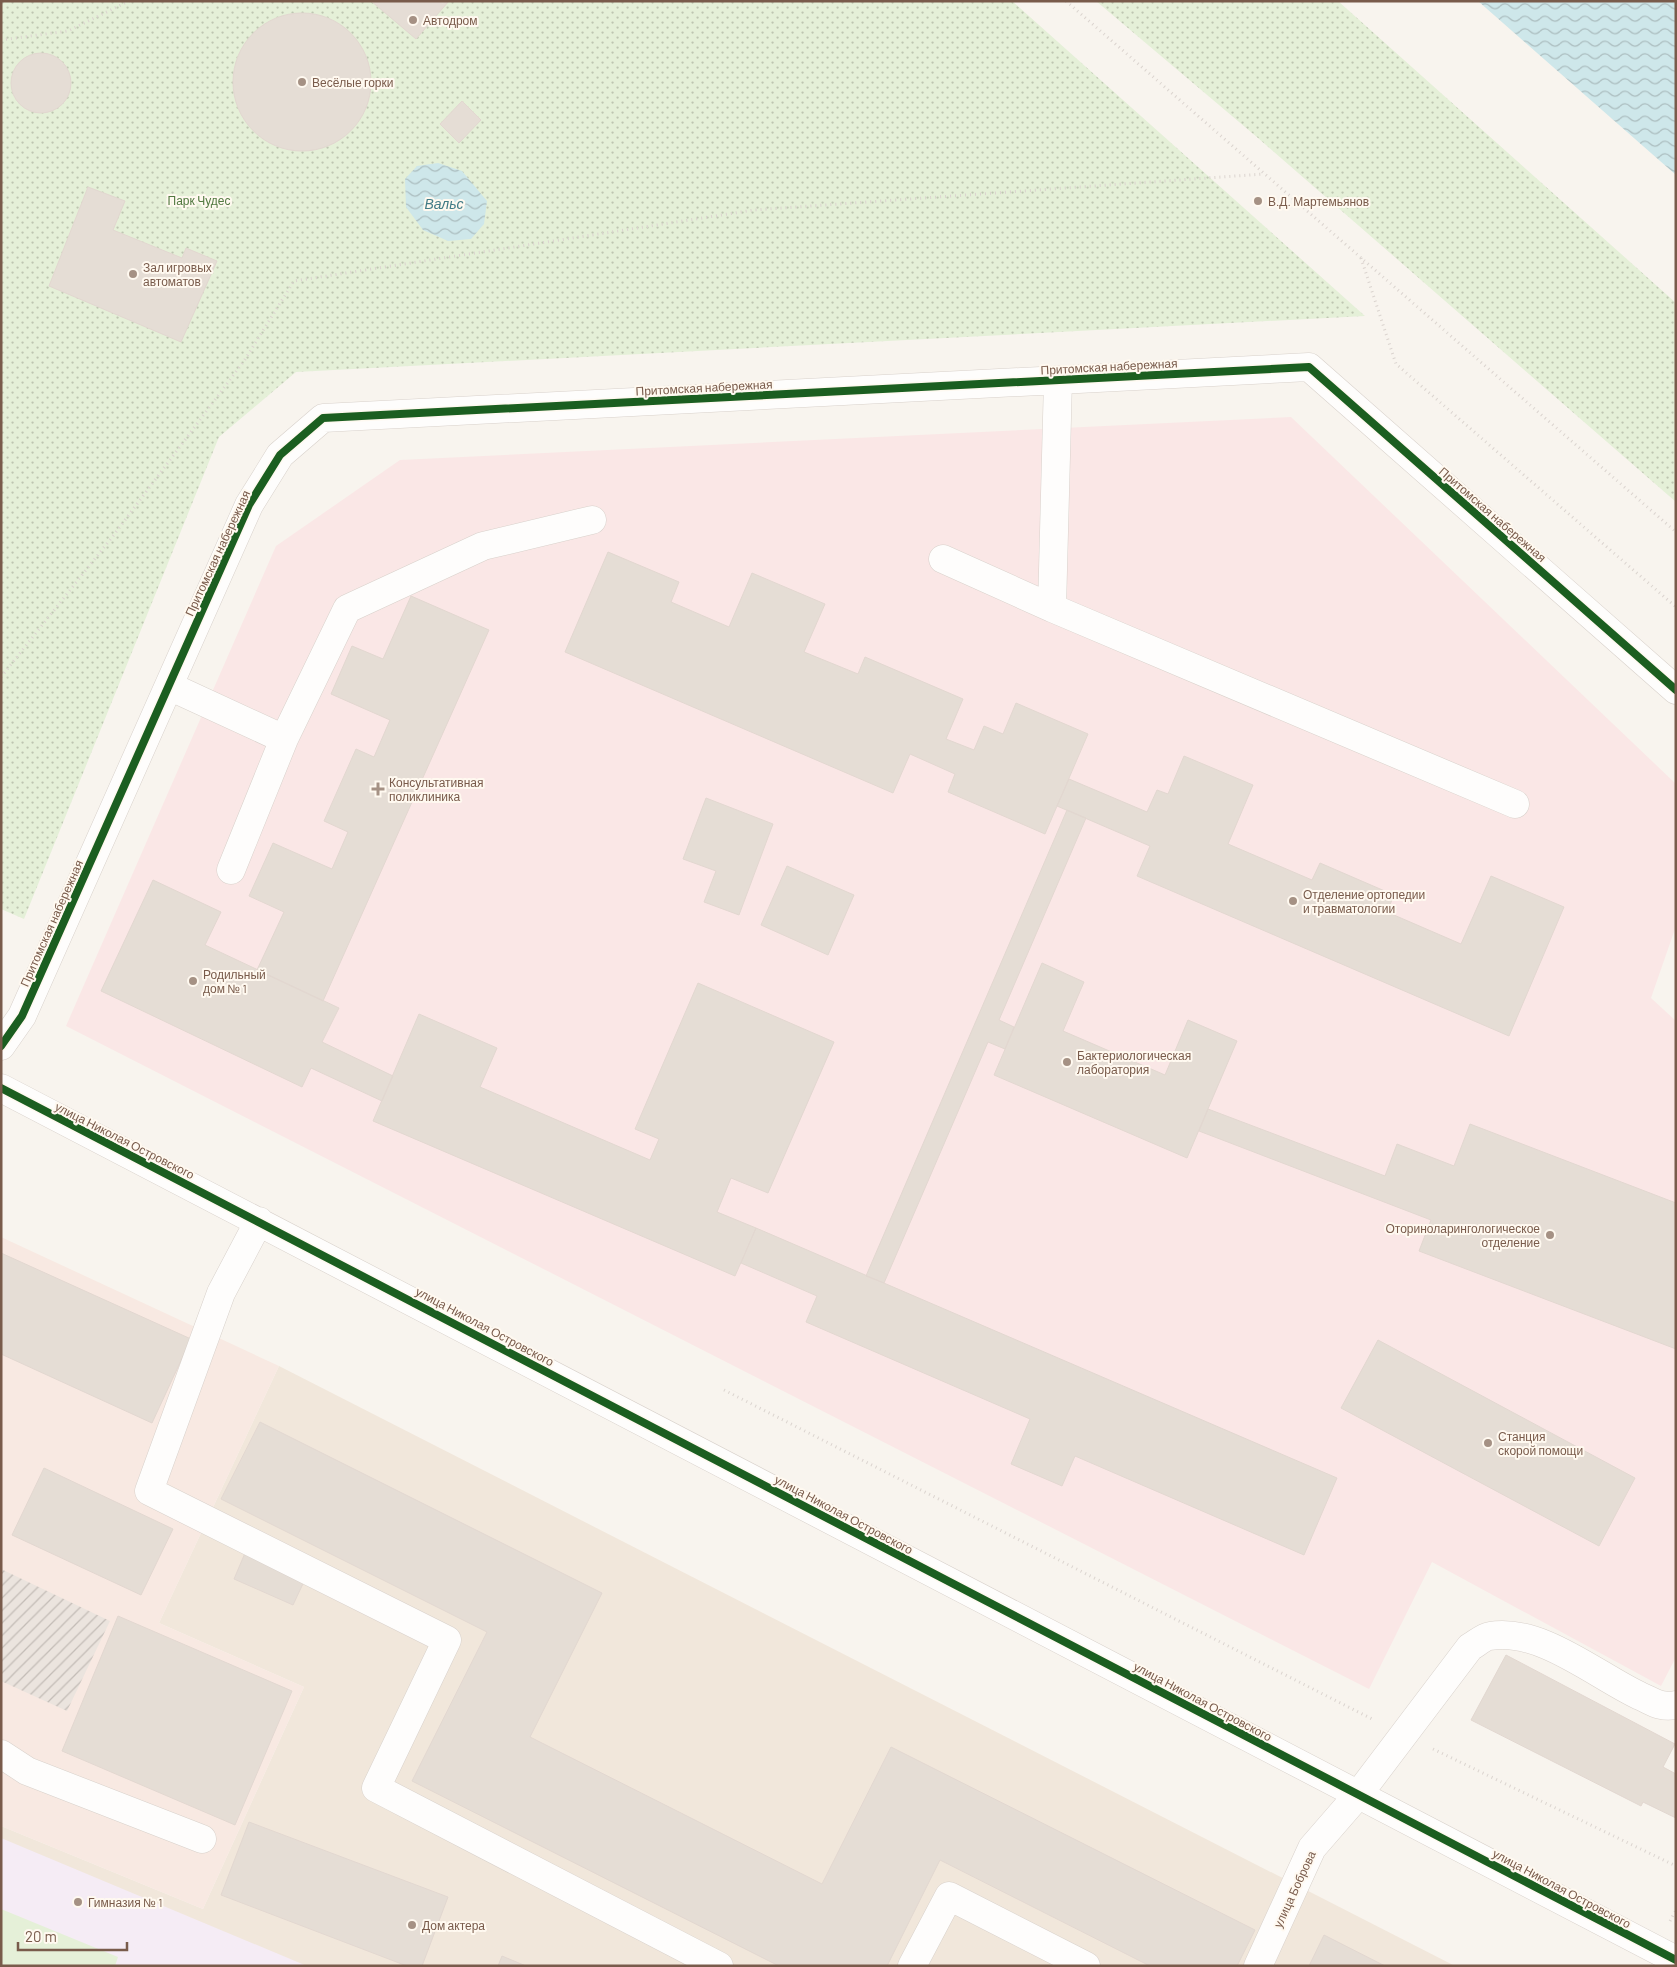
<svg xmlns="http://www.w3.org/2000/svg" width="1677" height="1967" font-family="Barlow,sans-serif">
<defs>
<pattern id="industrial-furrows" width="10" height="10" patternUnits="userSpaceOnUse" patternTransform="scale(1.25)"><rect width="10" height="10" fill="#ebe4de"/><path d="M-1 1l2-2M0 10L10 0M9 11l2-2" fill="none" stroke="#c3bcb6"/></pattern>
<pattern id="grass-dots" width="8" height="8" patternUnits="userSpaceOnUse" patternTransform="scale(1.25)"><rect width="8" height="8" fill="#e5f0d8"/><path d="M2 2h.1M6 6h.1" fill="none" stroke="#bec5b1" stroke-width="1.8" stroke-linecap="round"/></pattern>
<pattern id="water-waves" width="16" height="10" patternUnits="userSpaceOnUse" patternTransform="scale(1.25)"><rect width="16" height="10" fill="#cee7ea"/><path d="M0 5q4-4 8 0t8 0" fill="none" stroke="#acbec0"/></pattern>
</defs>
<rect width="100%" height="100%" fill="#f8f4ee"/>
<path fill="#f1e7db" d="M279 1366 1455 1966H1V1826L203 1909 304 1687 159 1623Z"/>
<path fill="#f8e9e2" d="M1 1237 279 1366 159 1623 304 1687 203 1909 1 1826Z"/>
<path fill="url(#industrial-furrows)" d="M1 1569 110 1621 67 1711 1 1681Z"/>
<path fill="#f5ecf5" d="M1 1838 307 1966H1Z"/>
<path fill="#fae7e6" d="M1291 417 1676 784V926L1651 998 1676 1021V1657L1661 1686 1432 1562 1369 1689 66 1026 276 546 400 460Z"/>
<path fill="url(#grass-dots)" d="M1 1H1012L1365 316 296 372 219 437 24 919 1 909Z
M1096 1H1338L1676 303V502L1258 138Z"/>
<path fill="#e5f0d8" d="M1 1909 118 1957 115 1966H1Z"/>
<path fill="url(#water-waves)" d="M1478 1H1676V175Z
M438 163 462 171 487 201 484 224 471 239 448 241 423 230 406 207 405 179 417 166Z"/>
<path fill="#e5ddd5" stroke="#e2d7d0" d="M371 1H449L416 39Z
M233 82a69 69 0 1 1 138 0a69 69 0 1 1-138 0Z
M11 83a30 30 0 1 1 60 0a30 30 0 1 1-60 0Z
M462 101 481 120 459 143 440 124Z
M88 187 125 201 113 230 182 258 186 248 217 261 181 342 49 286Z
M608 552 679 582 671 602 729 627 752 573 825 604 804 652 858 674 865 657 963 699 946 739 974 750 984 726 1003 734 1016 703 1088 734 1045 834 948 792 955 774 910 754 893 793 565 652Z
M411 596 489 630 323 1001 257 970 284 912 249 896 273 843 332 869 348 832 324 821 356 749 374 757 390 720 331 694 352 646 383 659Z
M1184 756 1253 785 1228 844 1312 880 1320 863 1394 895 1387 912 1461 944 1491 876 1564 907 1509 1036 1137 876 1150 846 1057 806 1069 779 1147 812 1157 790 1168 794Z
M706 798 773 824 739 915 704 902 716 871 683 859Z
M1067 810 1086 818 999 1020 1014 1027 1005 1049 988 1042 884 1283 866 1276Z
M787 866 854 895 828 955 761 925Z
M153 880 221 912 205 945 339 1008 322 1042 393 1076 382 1101 311 1068 302 1087 101 991Z
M1042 963 1084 982 1063 1031 1165 1075 1188 1020 1237 1041 1187 1158 994 1075Z
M698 983 834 1042 768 1193 731 1178 717 1212 756 1228 735 1276 373 1121 419 1014 497 1048 480 1087 650 1160 659 1139 635 1129Z
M1208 1109 1385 1176 1397 1144 1454 1166 1470 1124 1676 1203V1349L1419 1251 1431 1220 1199 1131Z
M756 1228 1337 1478 1304 1555 1075 1456 1062 1486 1011 1464 1030 1419 806 1322 817 1296 741 1263Z
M1 1253 191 1339 152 1423 1 1354Z
M1378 1340 1635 1478 1599 1546 1341 1408Z
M260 1422 602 1593 530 1737 822 1884 891 1747 1255 1930 1237 1966H1150L940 1860 887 1966H779L412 1781 487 1632 221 1499Z
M44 1468 173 1529 141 1595 12 1535Z
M248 1546 308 1573 293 1605 234 1579Z
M118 1616 292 1691 235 1825 62 1751Z
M1506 1655 1675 1744 1663 1767 1676 1774V1818L1643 1802 1641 1806 1471 1720Z
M249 1822 448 1897 422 1966H407L221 1895Z
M1324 1935 1385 1966H1309Z
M502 1956 526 1966H498Z"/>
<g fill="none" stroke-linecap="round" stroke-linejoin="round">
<g stroke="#d8d1cb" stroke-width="29">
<path id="minor" d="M1058 380 1052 608 1515 804
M943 559 1052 608
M169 686 284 739 347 609 483 546 592 520
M231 870 284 739
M1 1046 22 1016 249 505 280 455 323 418 1309 367 1676 690
M1 1088 1676 1960
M259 1221 221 1293 149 1491 447 1640 376 1788 719 1966
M1 1754 27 1771 202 1839
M912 1966 949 1896 1086 1966
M1258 1966 1312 1848 1358 1795 1470 1647C1476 1644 1483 1637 1490 1636 1540 1627 1597 1676 1640 1696 1654 1702 1660 1708 1676 1705"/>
</g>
<path stroke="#dbd4cf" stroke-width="3" stroke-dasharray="1 4" stroke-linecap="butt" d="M1066 1 1676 532
M1 40 68 31 129 1
M1361 258 1396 364 1676 607
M1 677 113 536 244 361 294 281 754 210 1264 174
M724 1390 1374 1720
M1433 1749 1676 1866
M1670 1921 1676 1910"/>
<use href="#minor" stroke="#fefdfc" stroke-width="28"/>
<g stroke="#fff9f0" stroke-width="11">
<path id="cycleway" d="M1 1046 22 1016 249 505 280 455 323 418 1309 367 1676 690
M1 1088 1676 1960"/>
</g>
<use href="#cycleway" stroke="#1b5e20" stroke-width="8"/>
</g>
<g fill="#a59184" stroke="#fff9f0" stroke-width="2">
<circle cx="413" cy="20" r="5"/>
<circle cx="302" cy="82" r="5"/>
<circle cx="1258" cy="201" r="5"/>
<circle cx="133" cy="274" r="5"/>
<path d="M375.5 781.5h5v5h5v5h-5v5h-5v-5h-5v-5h5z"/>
<circle cx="1293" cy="901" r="5"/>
<circle cx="193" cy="981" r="5"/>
<circle cx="1067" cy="1062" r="5"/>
<circle cx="1550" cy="1235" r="5"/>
<circle cx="1488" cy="1443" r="5"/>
<circle cx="78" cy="1902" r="5"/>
<circle cx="412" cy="1925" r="5"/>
</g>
<g text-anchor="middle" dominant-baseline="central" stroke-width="4" stroke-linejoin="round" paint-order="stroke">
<g font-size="12" fill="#795b4b" stroke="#fff9f0" text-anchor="start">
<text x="423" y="20">Автодром</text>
<text x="312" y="82">Весёлые горки</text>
<text x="1268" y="201">В.Д. Мартемьянов</text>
<text x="143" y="267">Зал игровых<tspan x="143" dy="14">автоматов</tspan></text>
<text x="389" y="782">Консультативная<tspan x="389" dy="14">поликлиника</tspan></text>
<text x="1303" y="894">Отделение ортопедии<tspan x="1303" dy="14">и травматологии</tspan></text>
<text x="203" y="974">Родильный<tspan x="203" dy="14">дом № 1</tspan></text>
<text x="1077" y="1055">Бактериологическая<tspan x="1077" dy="14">лаборатория</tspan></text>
<text x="1540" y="1228" text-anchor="end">Оториноларингологическое<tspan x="1540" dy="14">отделение</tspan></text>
<text x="1498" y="1436">Станция<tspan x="1498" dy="14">скорой помощи</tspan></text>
<text x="88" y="1902">Гимназия № 1</text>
<text x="422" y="1925">Дом актера</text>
</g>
<g font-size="12" fill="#527940" stroke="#fff9f0">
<text x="199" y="200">Парк Чудес</text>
</g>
<g font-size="12" fill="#795b4b" stroke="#fff9f0">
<text transform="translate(1109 366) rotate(-3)">Притомская набережная</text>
<text transform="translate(704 387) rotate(-3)">Притомская набережная</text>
<text transform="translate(1493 514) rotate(41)">Притомская набережная</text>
<text transform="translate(217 553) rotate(-65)">Притомская набережная</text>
<text transform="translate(51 923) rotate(-66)">Притомская набережная</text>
<text transform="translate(125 1140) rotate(27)">улица Николая Островского</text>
<text transform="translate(485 1326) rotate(28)">улица Николая Островского</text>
<text transform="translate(844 1514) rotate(28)">улица Николая Островского</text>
<text transform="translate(1203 1701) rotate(28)">улица Николая Островского</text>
<text transform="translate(1562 1888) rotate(28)">улица Николая Островского</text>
<text transform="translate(1294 1889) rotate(-65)">улица Боброва</text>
</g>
<g font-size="14" font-style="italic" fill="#417b86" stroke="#fff9f0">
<text x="444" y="203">Вальс</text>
</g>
</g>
<rect width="1677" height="1967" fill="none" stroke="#795b4b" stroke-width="5"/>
<path d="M18 1942v8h109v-8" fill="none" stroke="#795b4b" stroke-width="2.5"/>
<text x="25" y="1942" font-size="15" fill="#795b4b" stroke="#fff9f0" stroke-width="4" paint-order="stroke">20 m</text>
</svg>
